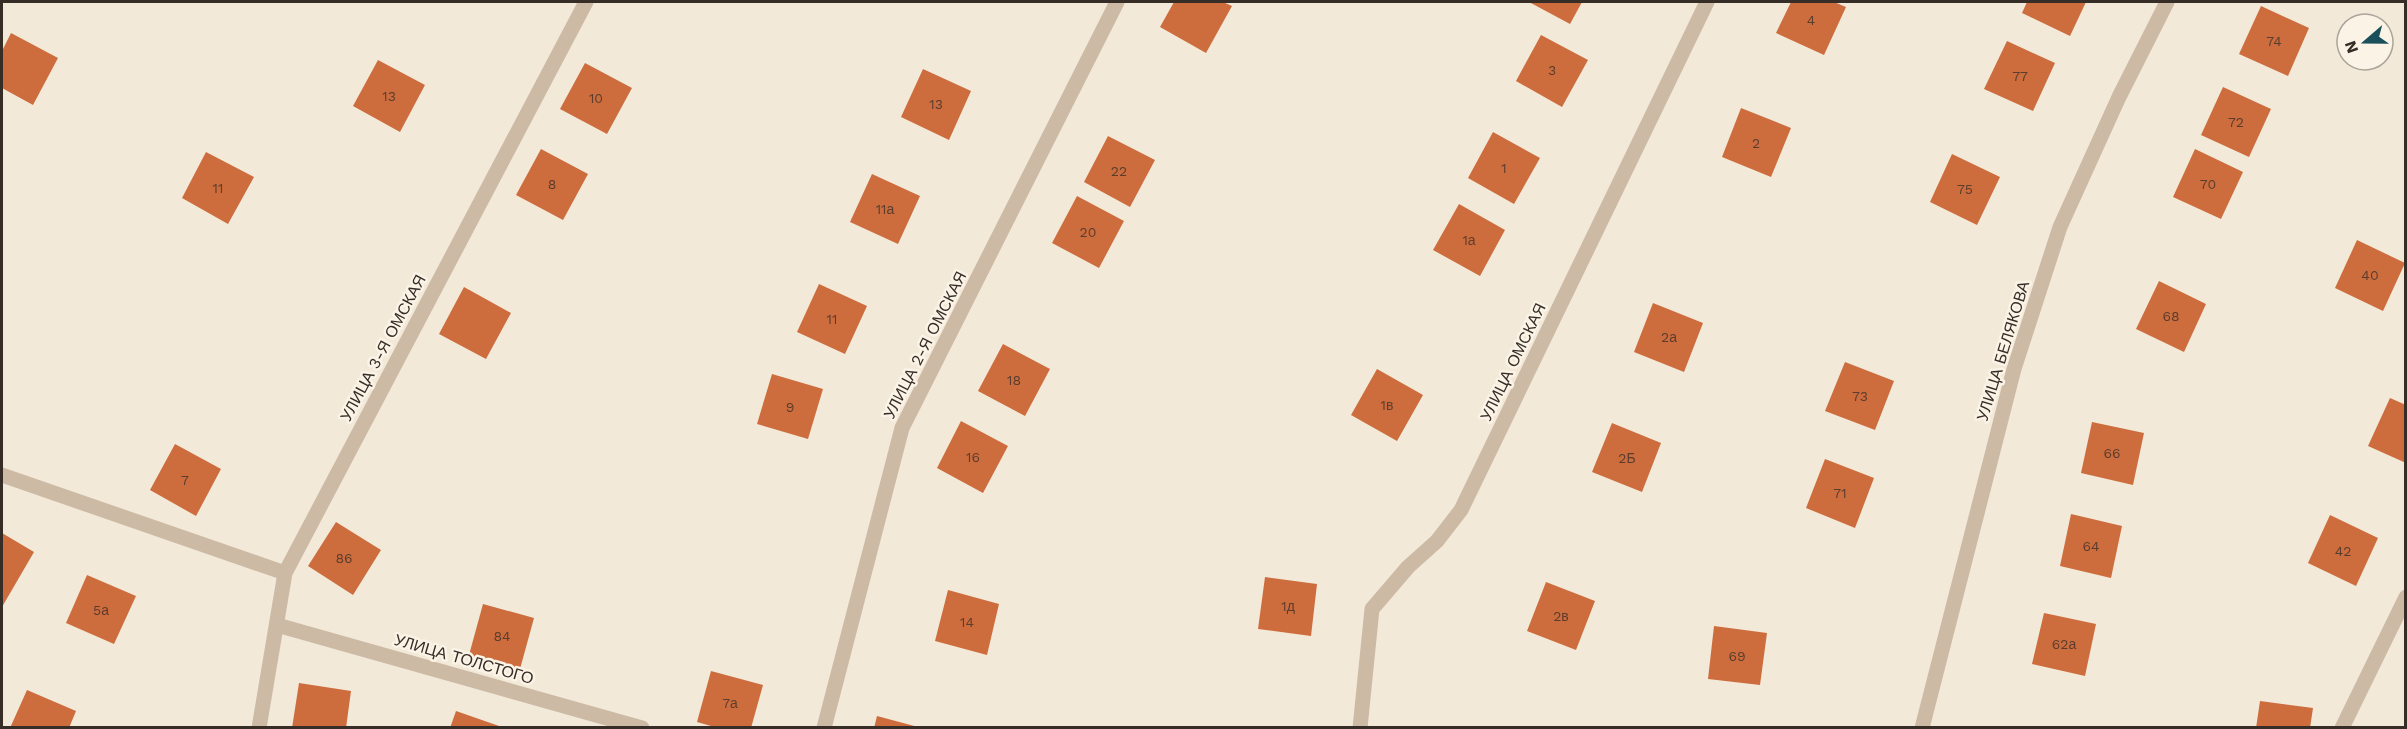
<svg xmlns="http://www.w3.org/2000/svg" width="2407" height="729" font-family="'Work Sans',sans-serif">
<rect width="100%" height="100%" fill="#f3e9d9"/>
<path fill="#cd6d3e" d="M1174 2H1223L1232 6 1206 53 1160 27Z
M1529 2H1582L1570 24Z
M1791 2H1834L1846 7 1824 55 1776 33Z
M2027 2H2086L2070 36 2022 13Z
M2261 6 2309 28 2288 76 2239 54Z
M11 33 58 58 33 105 2 88V51Z
M1541 35 1588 60 1562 107 1516 81Z
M2007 41 2055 63 2033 111 1984 89Z
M378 60 425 85 400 132 353 106Z
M585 63 632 88 607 134 560 109Z
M923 69 971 91 949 140 901 117Z
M2223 87 2271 109 2249 157 2201 135Z
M1741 108 1791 128 1771 177 1722 157Z
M1493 132 1540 158 1514 204 1468 178Z
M1108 136 1155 160 1130 207 1084 182Z
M541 149 588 174 563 220 516 195Z
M2195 149 2243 172 2221 219 2173 197Z
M206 152 254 177 228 224 182 198Z
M1952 154 2000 177 1977 225 1930 202Z
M872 174 920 196 898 244 850 222Z
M1077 196 1124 221 1099 268 1052 243Z
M1459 204 1505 230 1480 276 1433 250Z
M2357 240 2405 263 2383 311 2335 288Z
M2159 281 2206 304 2184 352 2136 329Z
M819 284 867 306 845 354 797 332Z
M464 287 511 313 486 359 439 334Z
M1653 303 1703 323 1684 372 1634 352Z
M1003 344 1050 369 1025 416 978 391Z
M1845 362 1894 381 1875 430 1825 411Z
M1377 369 1423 395 1397 441 1351 415Z
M772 374 823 389 808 439 757 424Z
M2390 398 2406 405V463L2368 446Z
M961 421 1008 446 983 493 937 468Z
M2092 422 2144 433 2133 485 2081 473Z
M1612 423 1661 443 1642 492 1592 472Z
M175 444 221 469 196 516 150 490Z
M1825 459 1874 478 1855 528 1806 508Z
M2071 514 2122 526 2111 578 2060 566Z
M2330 515 2378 538 2356 586 2308 563Z
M336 522 381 550 353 595 308 566Z
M2 533 34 552 2 607Z
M87 575 136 596 114 644 66 623Z
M1265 577 1317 584 1311 636 1258 629Z
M1546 582 1595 601 1576 650 1527 631Z
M948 590 999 604 987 655 935 641Z
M483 604 534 618 520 669 469 655Z
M2044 613 2096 624 2085 676 2032 664Z
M1714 626 1767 633 1760 685 1708 679Z
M711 671 763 685 751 728H718L697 722Z
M299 683 351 691 346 728H292Z
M27 690 76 711 69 728H10Z
M2260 701 2313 708 2310 728H2256Z
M456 711 502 727V728H450Z
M877 716 918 727V728H874Z"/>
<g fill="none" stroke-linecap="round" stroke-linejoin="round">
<path stroke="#ccbaa5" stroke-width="15" d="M2 475 285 573
M277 625 642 728
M259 728 285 573 586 2
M824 728 902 428 1117 2
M1360 728 1372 609 1408 567 1437 541 1461 510 1707 2
M1922 728 2014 369 2060 227 2119 97 2167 2
M2342 728 2406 597"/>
</g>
<g text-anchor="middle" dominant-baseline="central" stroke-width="5" stroke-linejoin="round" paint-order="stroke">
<g font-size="14" fill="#5c3d2d">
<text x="1811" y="20">4</text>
<text x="2274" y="41">74</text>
<text x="1552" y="70">3</text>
<text x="2020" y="76">77</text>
<text x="389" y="96">13</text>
<text x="596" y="98">10</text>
<text x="936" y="104">13</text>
<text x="2236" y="122">72</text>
<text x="1756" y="143">2</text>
<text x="1504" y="168">1</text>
<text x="1119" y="171">22</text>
<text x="552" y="184">8</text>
<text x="2208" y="184">70</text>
<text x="218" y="188">11</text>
<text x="1965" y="189">75</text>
<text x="885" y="209">11а</text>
<text x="1088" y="232">20</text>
<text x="1469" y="240">1а</text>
<text x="2370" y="275">40</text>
<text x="2171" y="316">68</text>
<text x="832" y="319">11</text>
<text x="1669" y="337">2а</text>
<text x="1014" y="380">18</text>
<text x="1860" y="396">73</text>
<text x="1387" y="405">1в</text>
<text x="790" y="407">9</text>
<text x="2112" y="453">66</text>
<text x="973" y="457">16</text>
<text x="1627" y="458">2Б</text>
<text x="185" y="480">7</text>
<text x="1840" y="493">71</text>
<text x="2091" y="546">64</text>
<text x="2343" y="551">42</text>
<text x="344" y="558">86</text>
<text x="1288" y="606">1д</text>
<text x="101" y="610">5а</text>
<text x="1561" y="616">2в</text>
<text x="967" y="622">14</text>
<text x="502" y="636">84</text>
<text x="2064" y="644">62а</text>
<text x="1737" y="656">69</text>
<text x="730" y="703">7а</text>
</g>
<g font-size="16" fill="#372d27" stroke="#faf3e6">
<text transform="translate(925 345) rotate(-63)">УЛИЦА 2-Я ОМСКАЯ</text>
<text transform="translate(383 348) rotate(-62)">УЛИЦА 3-Я ОМСКАЯ</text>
<text transform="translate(2003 351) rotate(-73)">УЛИЦА БЕЛЯКОВА</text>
<text transform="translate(1513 362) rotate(-64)">УЛИЦА ОМСКАЯ</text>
<text transform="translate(464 659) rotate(16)">УЛИЦА ТОЛСТОГО</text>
</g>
</g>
<rect width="2407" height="729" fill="none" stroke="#372d27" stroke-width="6"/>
<g transform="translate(2365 42) rotate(250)"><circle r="28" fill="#faf3e6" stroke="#aca49a" stroke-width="1.5"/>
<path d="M0-4.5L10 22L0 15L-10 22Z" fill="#1a505a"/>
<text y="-9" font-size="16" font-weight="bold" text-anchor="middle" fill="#372d27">N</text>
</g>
</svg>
